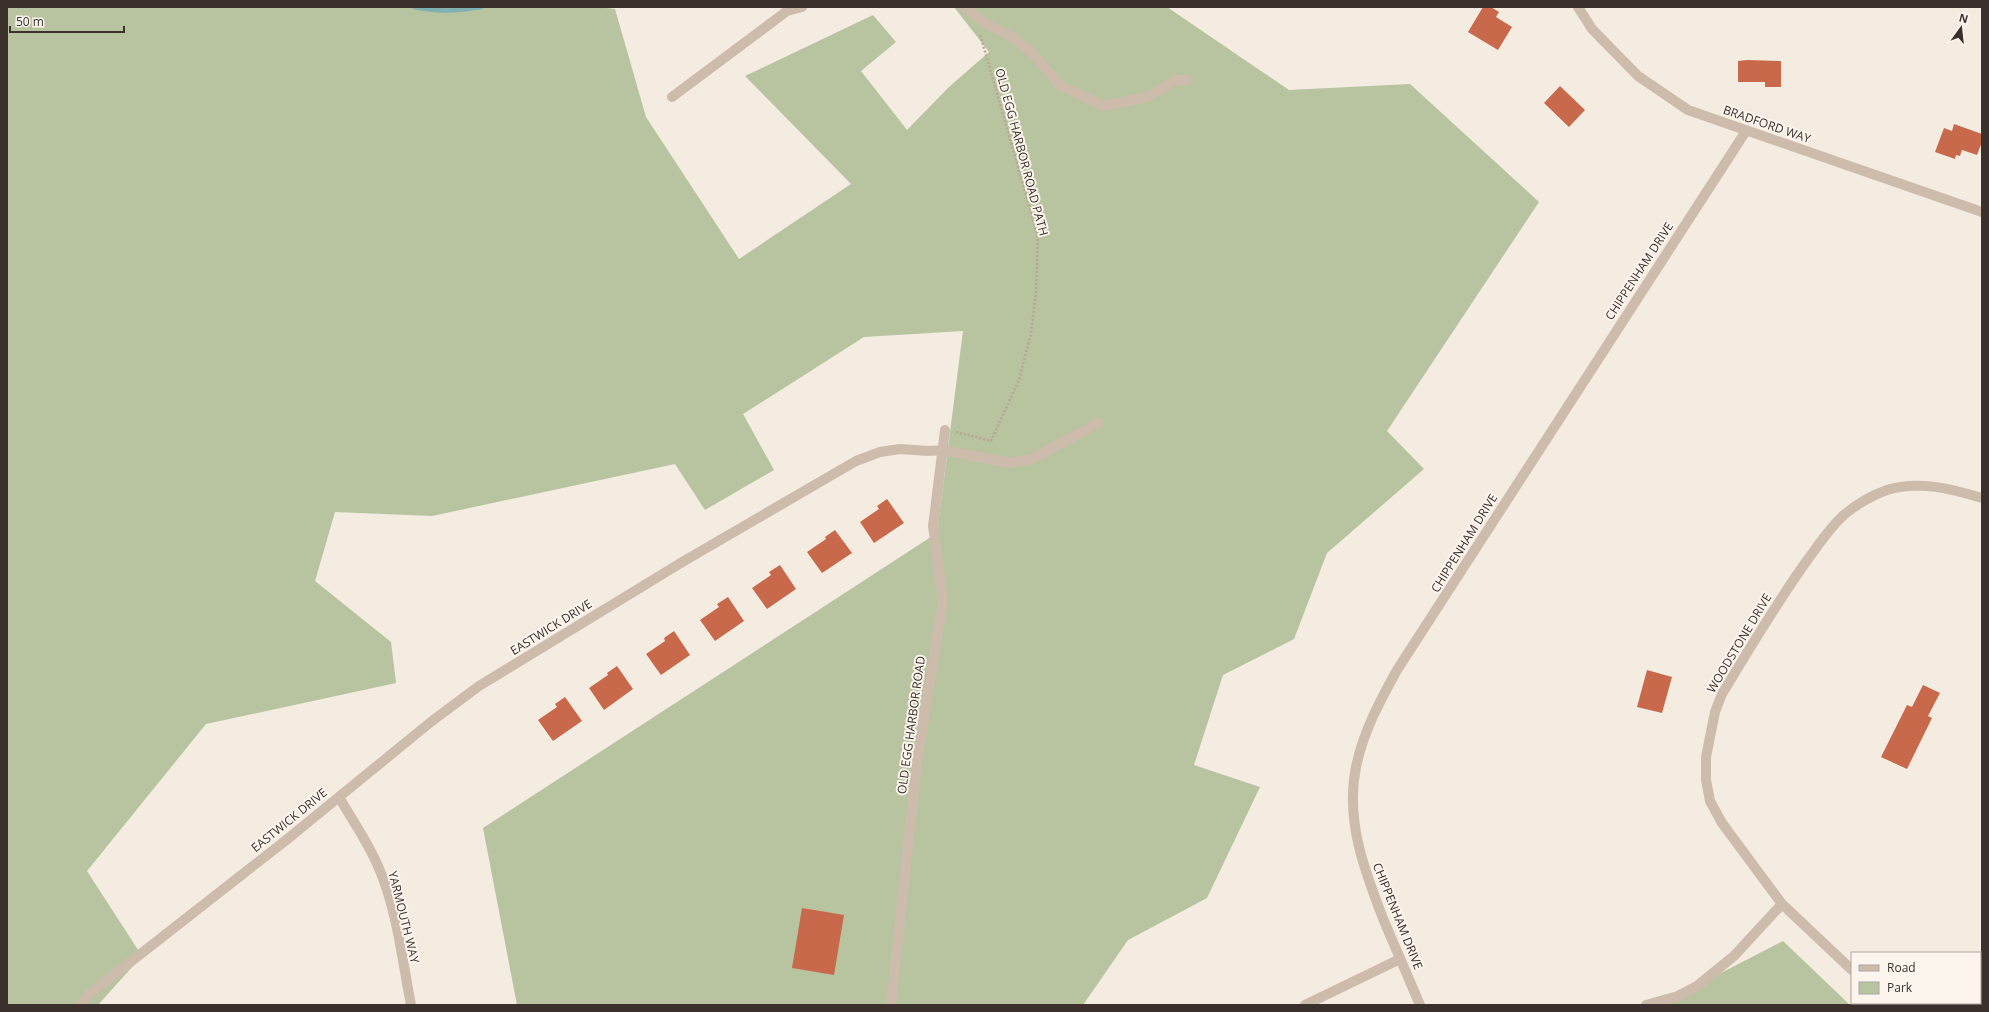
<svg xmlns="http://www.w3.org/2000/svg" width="1989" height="1012" font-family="'Open Sans',sans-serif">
<rect width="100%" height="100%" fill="#f4ebe1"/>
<path fill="#b8c4a0" d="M7 7H597L615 9 646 117 739 259 851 184 745 76 873 15 896 42 861 71 907 130 949 87 989 52 954 7H1167L1289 90 1410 84 1539 202 1387 431 1424 469 1327 553 1294 639 1223 675 1194 765 1260 787 1207 898 1128 940 1083 1005H517L483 828 937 533 963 331 864 337 743 414 774 470 705 510 675 464 432 516 335 512 315 581 391 642 396 683 206 724 87 871 142 956 98 1005H7Z
M1783 941 1850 1005H1659Z"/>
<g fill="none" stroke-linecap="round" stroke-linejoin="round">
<path stroke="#7fb0b2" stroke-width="4.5" d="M414 7C436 12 459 11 481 7"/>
</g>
<path fill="#c8694b" d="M1483 7H1491L1499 12 1496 17 1512 27 1498 50 1468 32Z
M1747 60 1781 61V87H1765V82H1738V61Z
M1560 86 1585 110 1569 127 1544 103Z
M1954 124 1982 134V142L1977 155 1962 150 1960 156 1956 155 1955 159 1935 152 1944 128 1952 131Z
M887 499 904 523 874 543 860 522 879 509 877 506Z
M835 530 852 553 822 573 807 552 826 539 825 537Z
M780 565 796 589 767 609 752 588 771 575 769 572Z
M728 597 744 621 715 641 700 620 719 607 717 604Z
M674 631 690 655 661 675 646 654 665 641 664 638Z
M617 666 633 689 604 710 589 688 608 675 607 673Z
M1647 670 1672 677 1662 713 1637 707Z
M1923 685 1940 693 1928 716 1932 718 1907 769 1881 757 1907 705 1912 707Z
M565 697 582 721 553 741 538 720 557 707 555 704Z
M802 908 844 915 834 975 792 968Z"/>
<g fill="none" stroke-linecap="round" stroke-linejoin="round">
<path stroke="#b9a596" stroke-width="2.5" stroke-dasharray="2 2" stroke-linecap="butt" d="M956 432 991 441 1019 380 1031 333 1036 292 1038 237 980 34"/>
<path stroke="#cdbbac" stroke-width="10" d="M964 7 988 25 1012 37 1033 54 1061 86 1103 106 1147 97 1176 80H1187
M1578 7 1592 29 1638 76 1688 110 1982 212
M672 97 787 11 802 7
M339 797C352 820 368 842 378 866 397 909 402 959 411 1005
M1852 970 1782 904 1722 823 1710 801 1706 780V757L1715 712 1722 694C1750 648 1777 602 1808 559 1820 543 1830 527 1845 514 1856 505 1873 495 1887 490 1918 480 1952 489 1982 498
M1887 1003 1889 1005
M81 1005 87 996 285 841 432 721 479 686 684 561 856 461 880 452 900 449 928 451 943 450 1009 463 1032 459 1098 423
M891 1005 917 762 943 601 933 526 945 430
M1305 1005 1400 959
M1420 1005C1408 977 1396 949 1384 921 1365 872 1345 821 1356 767 1363 732 1380 701 1397 670L1746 131
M1646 1005 1678 996 1697 986 1734 956 1782 904"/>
</g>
<g text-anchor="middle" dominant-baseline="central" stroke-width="4" stroke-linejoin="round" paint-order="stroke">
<g font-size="12" fill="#3b302b" stroke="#fbf5ee">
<text transform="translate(1767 124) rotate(19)">BRADFORD WAY</text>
<text transform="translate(1022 152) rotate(75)">OLD EGG HARBOR ROAD PATH</text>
<text transform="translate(1639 271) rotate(-57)">CHIPPENHAM DRIVE</text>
<text transform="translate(1464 543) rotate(-58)">CHIPPENHAM DRIVE</text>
<text transform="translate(551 627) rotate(-32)">EASTWICK DRIVE</text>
<text transform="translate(1739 643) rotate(-59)">WOODSTONE DRIVE</text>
<text transform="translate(911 725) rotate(-82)">OLD EGG HARBOR ROAD</text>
<text transform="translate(289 820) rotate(-39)">EASTWICK DRIVE</text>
<text transform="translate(1398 916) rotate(68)">CHIPPENHAM DRIVE</text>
<text transform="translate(404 917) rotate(76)">YARMOUTH WAY</text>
</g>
</g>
<rect width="1989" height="1012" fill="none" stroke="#3b302b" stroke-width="16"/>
<rect x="1851" y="952" width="130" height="52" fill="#fbf5ee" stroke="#aea6a0"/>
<rect x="1859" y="965" width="20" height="6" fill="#cdbbac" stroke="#aea6a0"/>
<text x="1887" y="972" font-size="12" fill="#3b302b">Road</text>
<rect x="1859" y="982" width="20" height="12" fill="#b8c4a0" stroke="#aea6a0"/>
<text x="1887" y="992" font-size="12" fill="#3b302b">Park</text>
<g transform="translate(1961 28) rotate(15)" stroke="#fbf5ee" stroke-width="3" paint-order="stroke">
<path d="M0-3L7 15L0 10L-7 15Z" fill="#3b302b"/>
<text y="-6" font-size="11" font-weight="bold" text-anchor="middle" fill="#3b302b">N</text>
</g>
<path d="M10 26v6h114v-6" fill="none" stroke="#3b302b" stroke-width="2"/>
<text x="16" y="26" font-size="12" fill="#3b302b" stroke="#fbf5ee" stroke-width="3" paint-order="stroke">50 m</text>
</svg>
